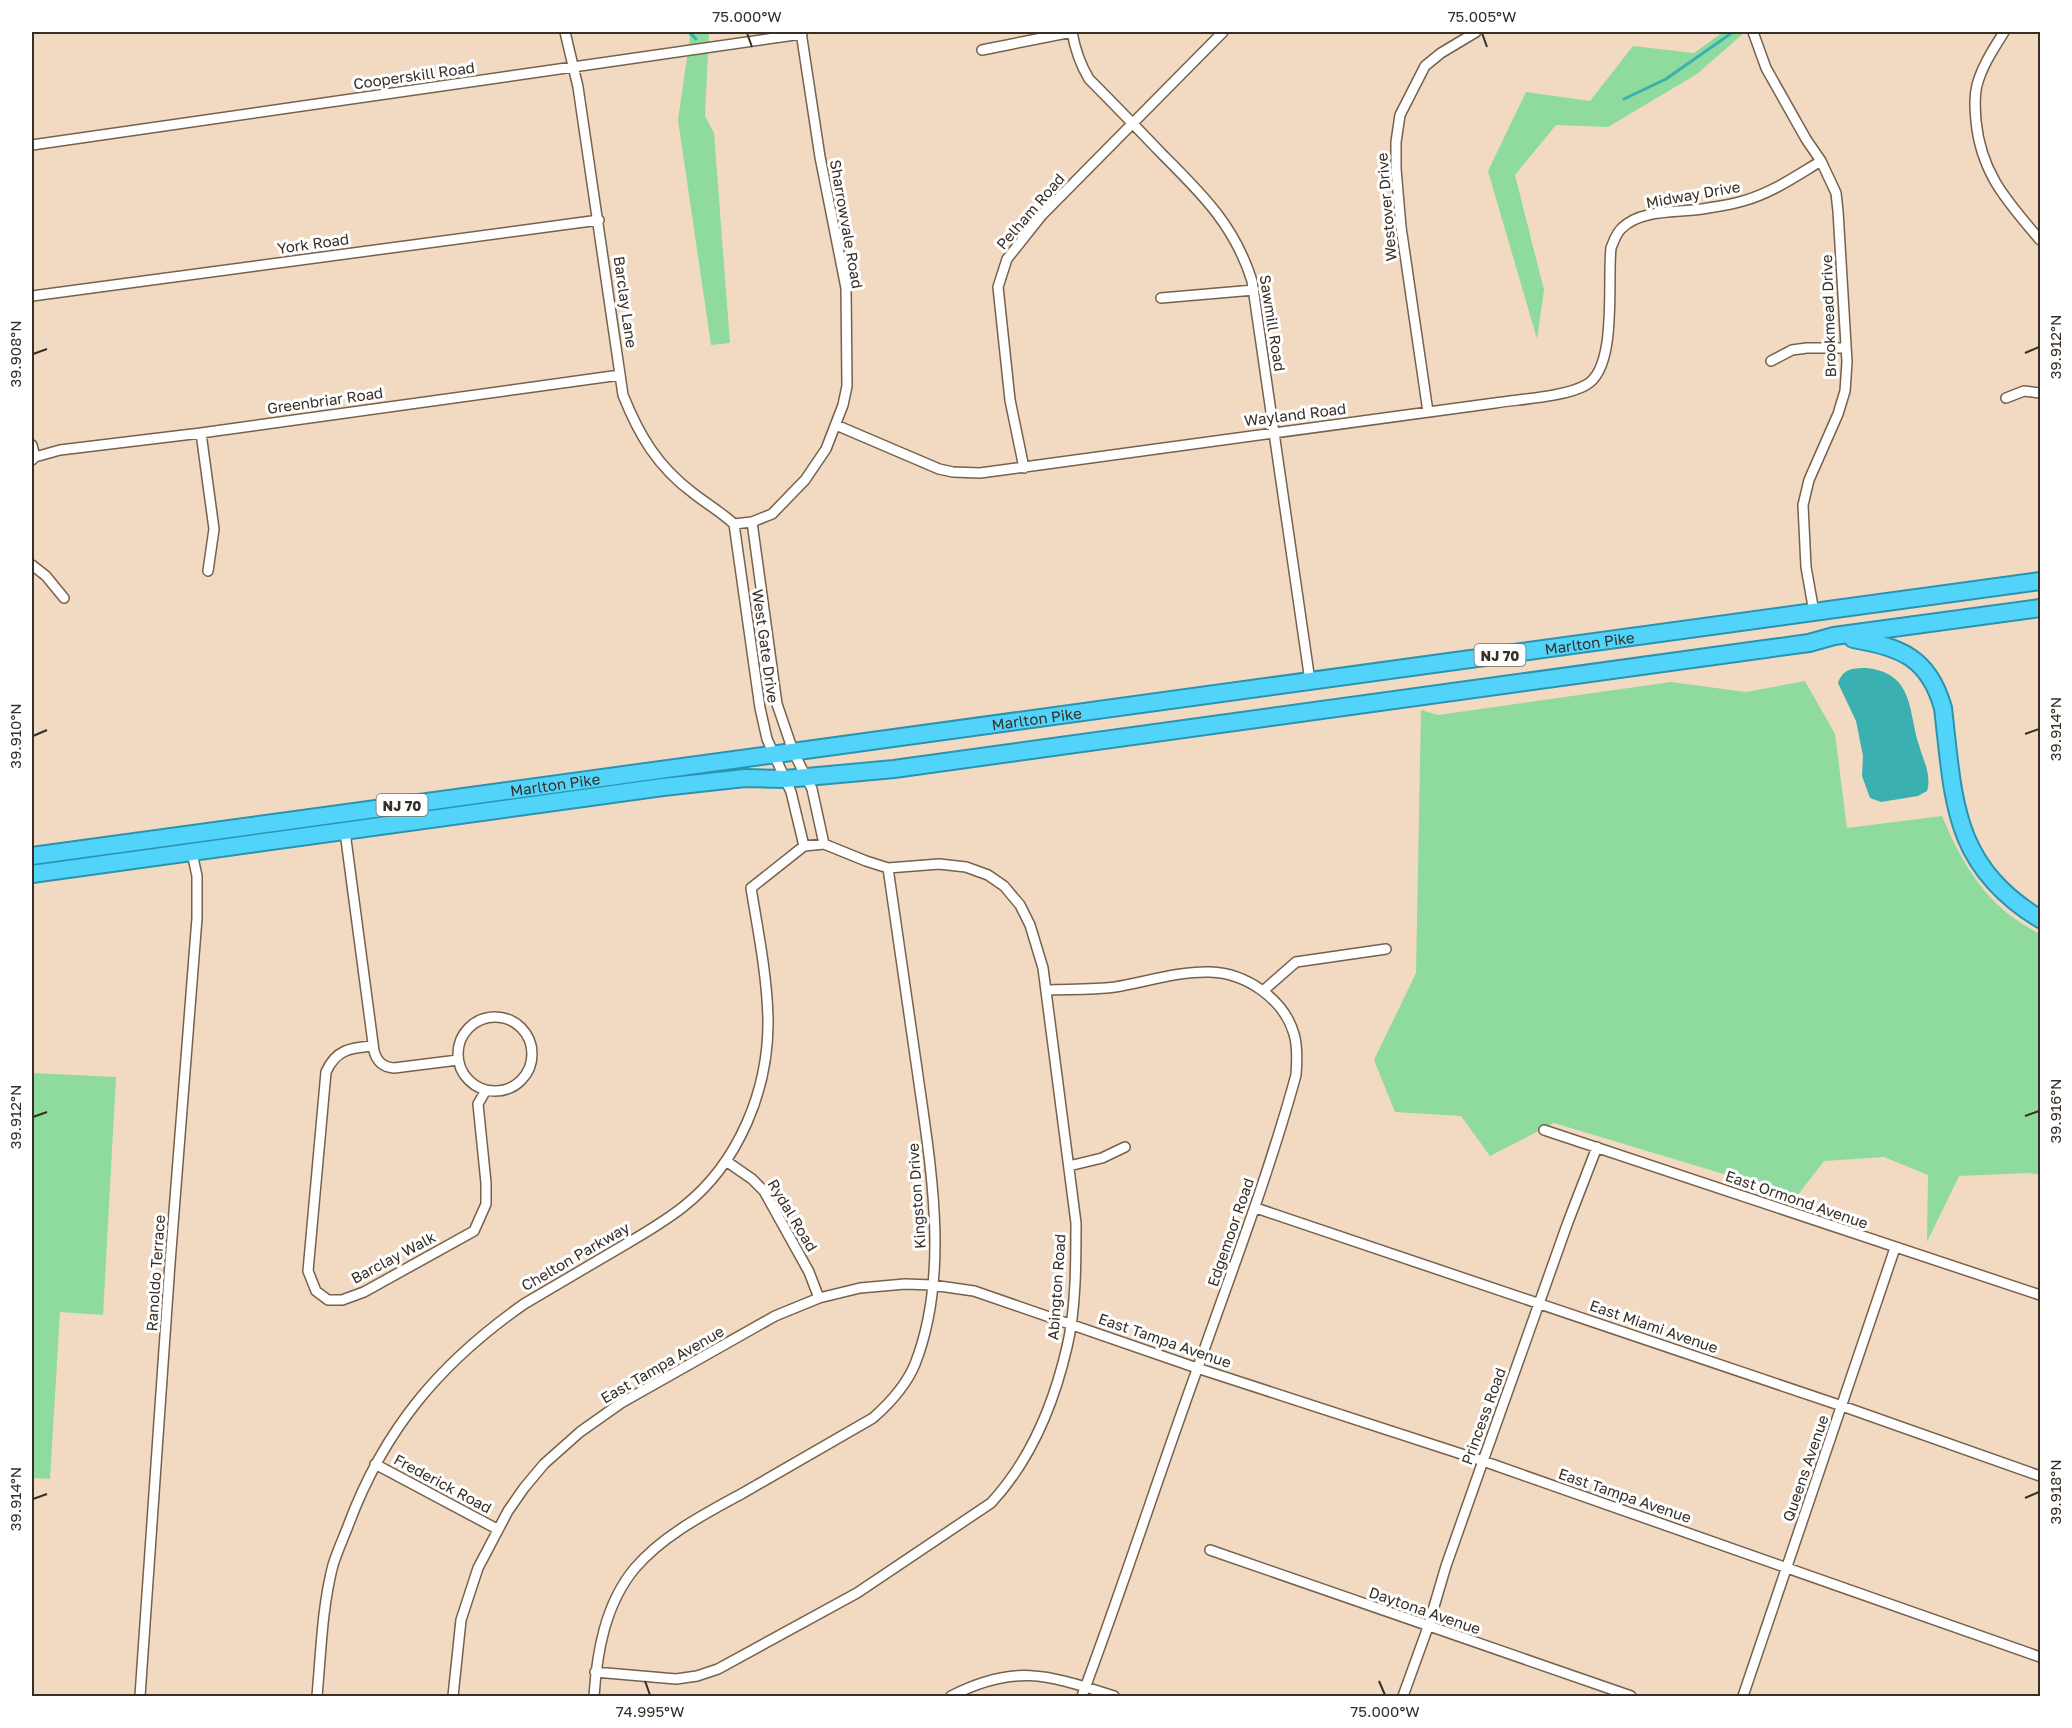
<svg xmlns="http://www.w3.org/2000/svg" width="2072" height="1728" font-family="'Golos Text',sans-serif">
<rect width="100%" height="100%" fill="#f2dac2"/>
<path fill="#8edb9d" d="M687 32H709L705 116 714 133 730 343 711 345 678 120 690 37Z
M1723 32H1745L1697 74 1608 127 1556 125 1515 175 1544 290 1537 339 1488 171 1526 92 1590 101 1633 46 1694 53Z
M1805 681 1835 734 1847 828 1942 816C1964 868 1988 908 2040 934V1175L2029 1173 1959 1176 1927 1242 1928 1175 1884 1157 1824 1161 1797 1196 1554 1123 1490 1156 1461 1116 1395 1112 1374 1060 1416 973 1421 710 1438 715 1671 682 1746 692Z
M32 1073 116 1077 103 1315 60 1312 50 1479 32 1478Z"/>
<path fill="#3bb0b1" d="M1866 668C1914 673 1908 710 1919 745 1923 760 1932 775 1927 791L1918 796 1881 802 1870 798 1862 776 1863 756 1856 721 1838 683C1843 669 1852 668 1866 668Z"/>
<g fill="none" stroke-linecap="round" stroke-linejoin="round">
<path stroke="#3bb0b1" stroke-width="3" d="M689 32 696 39
M1624 99 1666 79 1733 32"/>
<g stroke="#76614c" stroke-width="12">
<path id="minor" d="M565 32 578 87 623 395C639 435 657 466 693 493 707 504 721 512 734 524L752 522 772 514 805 480 826 449 843 405 847 386 846 288 820 157 801 32
M1072 32C1075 49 1080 64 1089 79 1114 104 1138 129 1163 155 1202 194 1235 226 1252 281L1310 681
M1753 32 1766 68 1806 139 1821 161 1836 193 1838 211 1847 362 1845 391 1838 414 1809 480 1803 505 1806 567 1814 612
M2004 32C1994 48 1982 66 1977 85 1974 97 1975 109 1976 121 1981 174 2008 202 2040 240
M982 50 1072 32
M32 145 802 34
M32 296 599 220
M1161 298 1254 290
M1771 361 1792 350 1807 348H1846
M2006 398 2024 391 2040 393
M1428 412 1401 227 1396 169V142L1400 115 1425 66 1441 53 1476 32
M836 425 939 469 953 472 980 473 1495 403C1520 399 1565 397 1586 385 1618 368 1607 281 1611 248 1614 241 1616 233 1622 228 1641 209 1677 213 1702 209 1715 207 1730 205 1743 201 1772 193 1796 176 1821 161
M201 433 214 529 208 571
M32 445 35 457
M32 460 35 457 60 450 201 433 620 375
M1024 468 1010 400 998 287 1007 259 1042 215 1223 32
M752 522 777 704 793 751 812 789 824 844
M734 524 760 708 767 739 791 792 804 846
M32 565 46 576 64 598
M345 832 374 1051C377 1062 383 1067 394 1068L458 1060
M1046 990C1068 989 1092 990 1115 987 1146 982 1178 971 1210 972 1246 973 1284 999 1294 1034 1298 1047 1297 1062 1296 1075 1269 1174 1232 1270 1198 1367 1158 1477 1123 1587 1082 1696
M1263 991 1296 962 1386 949
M458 1054a37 37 0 1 1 74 0a37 37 0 1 1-74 0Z
M373 1046C351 1048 336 1049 326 1072L308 1271 316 1291 328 1300H342L364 1292 474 1231 486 1204V1183L478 1104 486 1090
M1544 1130 2040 1295
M726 1161 752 1179 764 1191 809 1272 819 1298
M1069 1166 1102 1158 1125 1147
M1256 1208 1842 1406 2040 1476
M375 1464 497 1529
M1210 1550 1631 1696
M140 1696 170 1263 197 918V876L192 853
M317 1696C321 1653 322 1607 333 1565 337 1552 343 1539 348 1526 384 1429 440 1363 524 1304 558 1284 592 1264 626 1244 645 1233 665 1221 683 1207 739 1163 769 1089 768 1019 767 975 758 931 751 888L804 846 824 844 866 861 888 868 939 864 966 867 988 875 1004 886 1020 905 1030 925 1043 968 1076 1223C1076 1261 1076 1310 1067 1347 1054 1403 1030 1461 991 1503L857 1593 718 1669 697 1676 676 1679 595 1672
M453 1696 461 1620 478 1568 508 1511 524 1488 544 1464 580 1432 621 1403 775 1316 819 1298 860 1288 905 1284 932 1285 974 1291 1197 1368 1483 1461 2040 1657
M594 1696C597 1652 605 1604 635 1568 663 1535 705 1514 743 1493 786 1468 829 1443 873 1418 890 1403 906 1386 915 1364 950 1275 931 1168 918 1076 908 1007 898 937 888 868
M951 1696C1016 1663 1048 1675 1114 1696
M1403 1696 1428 1627 1446 1566 1483 1461 1568 1222 1597 1147
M1743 1696 1895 1248"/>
</g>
<g stroke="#2c93ae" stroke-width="20">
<g id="trunk">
<path d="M1853 639C1901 647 1929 658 1943 708 1954 801 1952 865 2040 919"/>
<path id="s1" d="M32 856 2040 581"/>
<path d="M32 874 663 787 745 778 785 779 894 769 1765 649 1809 643 1834 636 2040 608"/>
</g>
</g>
<use href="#minor" stroke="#fff" stroke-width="9"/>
<use href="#trunk" stroke="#52d4fa" stroke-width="16"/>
</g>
<path fill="none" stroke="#372e25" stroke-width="2" d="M747 33 752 47M1482 33 1487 47M2025 353 2039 347M33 354 47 349M2025 734 2039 729M33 736 47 730M2025 1116 2039 1111M33 1117 47 1112M2025 1498 2039 1492M33 1499 47 1494M645 1681 650 1695M1379 1681 1385 1695"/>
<g text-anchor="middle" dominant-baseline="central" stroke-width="6" stroke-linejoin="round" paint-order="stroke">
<g fill="#fff" stroke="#736d66" stroke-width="1.5">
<rect x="1474.5" y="644" width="51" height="22" rx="4.5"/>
<rect x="376.5" y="794" width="51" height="22" rx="4.5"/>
</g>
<g font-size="14" font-weight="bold" fill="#372e25">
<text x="1500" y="655">NJ 70</text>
<text x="402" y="805">NJ 70</text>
</g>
<g font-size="15" fill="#372e25" stroke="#fff">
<text transform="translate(414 75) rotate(-8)">Cooperskill Road</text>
<text transform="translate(1693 194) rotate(-10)">Midway Drive</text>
<text transform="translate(1386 207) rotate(-95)">Westover Drive</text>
<text transform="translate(1030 211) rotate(-49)">Pelham Road</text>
<text transform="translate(847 224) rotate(80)">Sharrowvale Road</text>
<text transform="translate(313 243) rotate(-8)">York Road</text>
<text transform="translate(626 302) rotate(82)">Barclay Lane</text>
<text transform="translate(1828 316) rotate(-92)">Brookmead Drive</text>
<text transform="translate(1273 323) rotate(81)">Sawmill Road</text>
<text transform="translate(325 400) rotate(-8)">Greenbriar Road</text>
<text transform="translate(1295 414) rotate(-7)">Wayland Road</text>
<text stroke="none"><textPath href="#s1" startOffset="1572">Marlton Pike</textPath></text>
<text transform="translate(766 646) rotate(82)">West Gate Drive</text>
<text stroke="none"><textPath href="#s1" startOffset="1014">Marlton Pike</textPath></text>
<text stroke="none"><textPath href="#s1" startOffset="528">Marlton Pike</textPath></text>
<text transform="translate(916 1196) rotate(-94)">Kingston Drive</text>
<text transform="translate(1797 1199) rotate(19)">East Ormond Avenue</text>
<text transform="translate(793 1215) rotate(59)">Rydal Road</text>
<text transform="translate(1230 1232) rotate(-71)">Edgemoor Road</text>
<text transform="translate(575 1256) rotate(-30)">Chelton Parkway</text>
<text transform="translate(393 1257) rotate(-28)">Barclay Walk</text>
<text transform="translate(155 1273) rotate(-86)">Ranoldo Terrace</text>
<text transform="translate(1056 1287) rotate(-86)">Abington Road</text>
<text transform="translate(1654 1326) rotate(19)">East Miami Avenue</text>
<text transform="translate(1165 1340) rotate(19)">East Tampa Avenue</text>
<text transform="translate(662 1364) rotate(-30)">East Tampa Avenue</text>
<text transform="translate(1483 1416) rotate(-70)">Princess Road</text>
<text transform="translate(1805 1468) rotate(-71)">Queens Avenue</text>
<text transform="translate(443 1483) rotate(28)">Frederick Road</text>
<text transform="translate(1625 1495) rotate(19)">East Tampa Avenue</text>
<text transform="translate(1425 1610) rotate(19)">Daytona Avenue</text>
</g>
</g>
<rect width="2072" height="1728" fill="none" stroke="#ffffff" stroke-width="66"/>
<rect x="33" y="33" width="2006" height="1662" fill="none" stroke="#372e25" stroke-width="2"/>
<g font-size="15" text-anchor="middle" fill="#372e25">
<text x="747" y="22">75.000°W</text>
<text x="1482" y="22">75.005°W</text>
<text transform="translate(2056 347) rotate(-90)" y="5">39.912°N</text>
<text transform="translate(16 354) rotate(-90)" y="5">39.908°N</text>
<text transform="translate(2056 729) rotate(-90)" y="5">39.914°N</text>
<text transform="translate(16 736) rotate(-90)" y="5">39.910°N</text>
<text transform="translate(2056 1111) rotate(-90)" y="5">39.916°N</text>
<text transform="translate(16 1117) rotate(-90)" y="5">39.912°N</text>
<text transform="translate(2056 1492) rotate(-90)" y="5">39.918°N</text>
<text transform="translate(16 1499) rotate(-90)" y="5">39.914°N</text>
<text x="650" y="1717">74.995°W</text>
<text x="1385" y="1717">75.000°W</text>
</g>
</svg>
